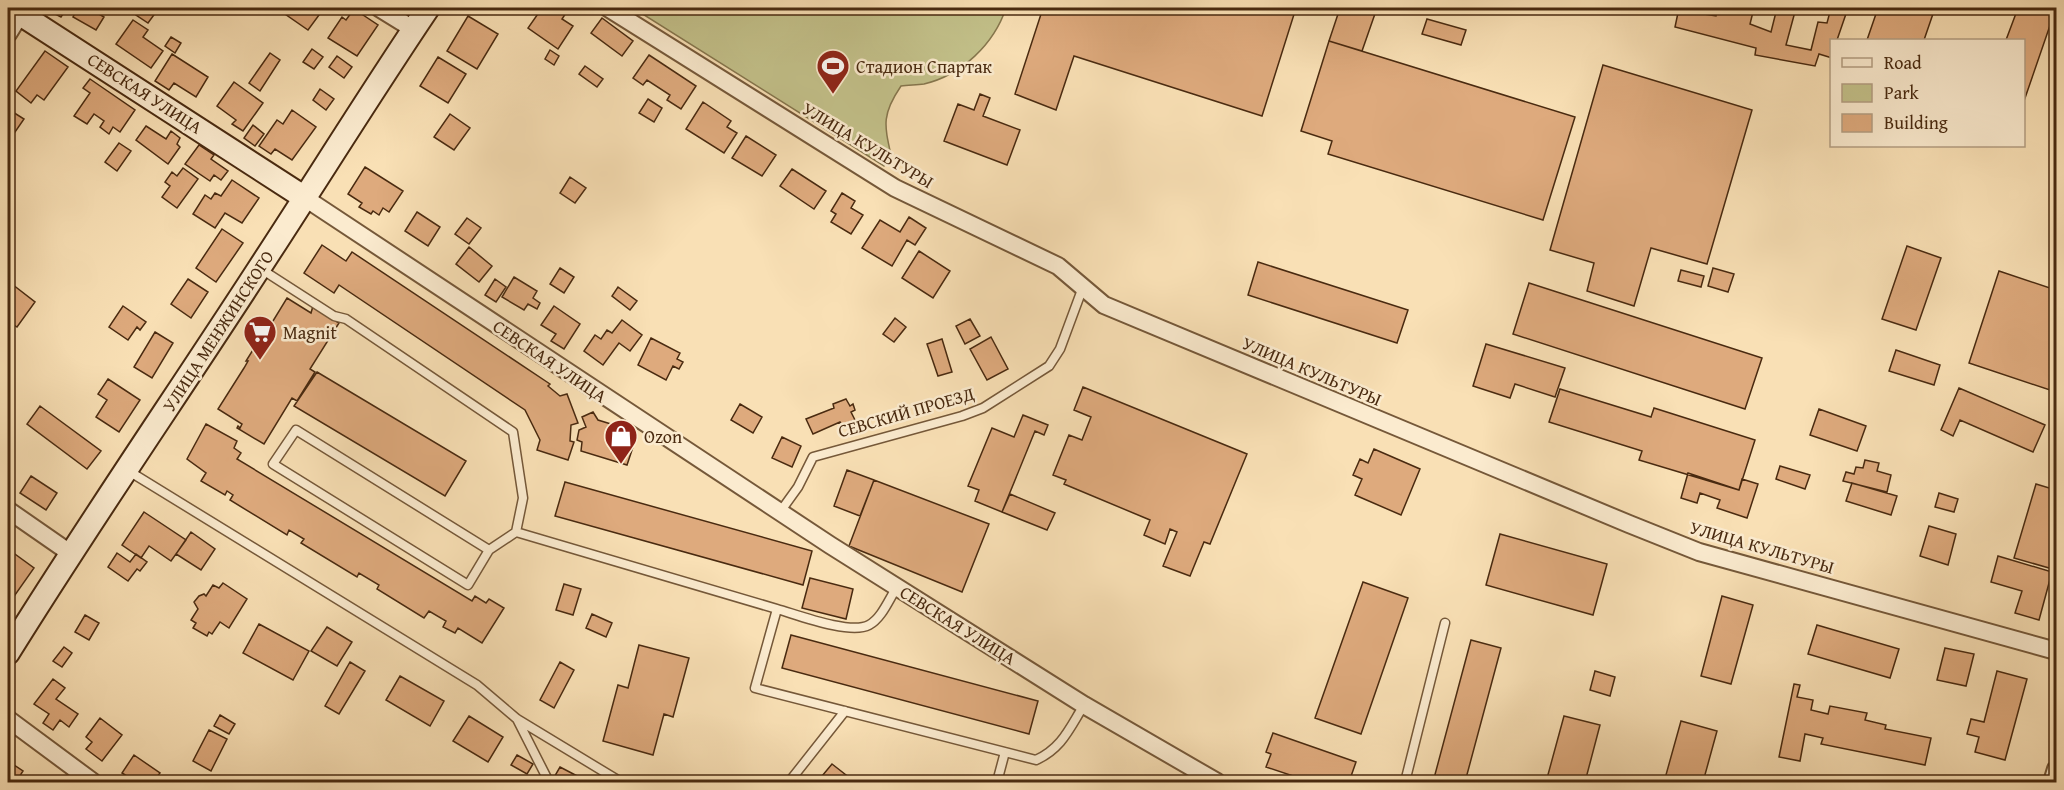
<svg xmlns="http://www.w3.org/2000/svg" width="2064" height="790" font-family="'Gentium Book Plus',serif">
<rect width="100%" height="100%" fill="#f9e0b5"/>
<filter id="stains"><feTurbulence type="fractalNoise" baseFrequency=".00333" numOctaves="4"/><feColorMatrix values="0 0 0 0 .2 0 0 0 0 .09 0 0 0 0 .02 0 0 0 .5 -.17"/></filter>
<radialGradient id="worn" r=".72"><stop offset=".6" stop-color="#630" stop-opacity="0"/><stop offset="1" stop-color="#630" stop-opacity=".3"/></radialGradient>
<path fill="#c3c18a" stroke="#86764d" stroke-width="1.5" d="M633 8H1006C994 44 962 75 924 84 916 85 908 85 901 86 882 114 884 124 891 155L884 166Z"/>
<path fill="#deaa7d" stroke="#492a10" stroke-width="1.5" d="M56 8H67L61 17 53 13Z
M78 8H89L104 17 96 30 73 17Z
M142 8H159L148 23 136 15Z
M289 8H317L322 11 308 30 285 14Z
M542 8H547L552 11 555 8H558L566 13 562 19 573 26 558 49 528 28Z
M1043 8H1296L1262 116 1074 56 1056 110 1015 94Z
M1340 8H1377L1362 51 1329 41Z
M1679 8H1698L1697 13 1716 16 1718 8H1754L1750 24 1771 32 1777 8H1796L1786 45 1811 50 1818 22 1827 23 1831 8H1848L1837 40H1832V58L1819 54 1815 66 1755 55 1756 48 1675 27Z
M1878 8H1935L1924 40H1867Z
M2018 8H2056L2024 101V40H2006Z
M354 9 378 25 357 56 328 38 342 17 346 20Z
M468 16 498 34 477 69 447 51Z
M602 18 633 41 622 56 591 33Z
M1427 19 1466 30 1461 45 1422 34Z
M133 20 148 30 143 37 163 51 151 68 116 44Z
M171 37 181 43 175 53 165 46Z
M1329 41 1575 117 1543 220 1328 154 1332 141 1301 131Z
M312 49 323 57 314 69 303 62Z
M550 50 559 56 554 65 545 59Z
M45 51 68 67 44 100 37 95 31 103 16 91Z
M270 53 280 60 260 91 249 83Z
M172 54 208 77 196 97 174 83 169 90 155 81Z
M649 55 696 86 681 109 667 100 670 95 647 80 643 85 633 78Z
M337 56 352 67 344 78 329 67Z
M438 57 466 74 448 103 420 86Z
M1603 65 1752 110 1707 264 1651 248 1634 306 1587 291 1594 263 1550 250Z
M585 66 603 79 597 87 579 74Z
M90 79 135 110 120 132 113 127 109 134 100 127 104 121 94 114 87 124 74 116 90 93 83 88Z
M234 82 263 103 243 131 232 124 236 120 217 106Z
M320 89 334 99 326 110 313 100Z
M980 94 990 98 983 116 1020 130 1007 165 944 141 958 104 974 110Z
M648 99 662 108 654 122 639 113Z
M703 102 731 121 727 127 737 133 724 153 686 129Z
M8 109 24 119 13 135 8 131Z
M292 110 316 127 292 160 275 149 271 154 259 146 277 120 283 124Z
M450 114 470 128 454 150 434 137Z
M253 125 264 134 255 146 244 138Z
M146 126 166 139 171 131 180 138 177 144 180 147 168 164 136 140Z
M746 136 776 155 762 176 732 158Z
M119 143 131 151 117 171 105 162Z
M199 145 214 155 211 159 228 171 221 180 214 175 210 181 185 164Z
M365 167 403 191 389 212 383 208 379 215 373 211 371 214 359 207 362 203 348 194Z
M183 168 198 179 177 208 162 197 170 186 165 182 172 172 177 176Z
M792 169 826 191 814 209 780 186Z
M570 177 586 188 575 203 560 193Z
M232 180 259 198 242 223 225 213 215 228 193 214 205 195 211 199 215 193 221 196Z
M842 193 855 201 851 208 863 215 851 234 831 222 836 214 831 211Z
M417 212 440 227 428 246 405 231Z
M909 217 926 228 915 245 907 240 892 266 862 248 880 220 900 232Z
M467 218 481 228 469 244 455 234Z
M222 229 243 243 216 282 196 268Z
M322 245 346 261 352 252 550 384 548 386 560 396 567 394 578 423 571 425 570 441 574 442 568 460 537 450 540 440 525 410 339 285 334 293 304 273Z
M1907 246 1941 258 1916 330 1882 319Z
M469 247 492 266 479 282 456 264Z
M919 251 950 271 933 298 902 278Z
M1258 262 1408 310 1397 343 1248 295Z
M560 268 574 277 564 293 550 284Z
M1713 268 1734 274 1728 292 1708 286Z
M1681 270 1704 276 1701 287 1678 281Z
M1999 271 2056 290V392L1969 363Z
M514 277 537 291 533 298 540 303 537 309 528 304 524 310 502 297Z
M188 279 208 292 191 318 171 304Z
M495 279 506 287 496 302 485 295Z
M8 281 35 302 17 327 8 321Z
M1529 283 1762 358 1745 409 1513 334Z
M618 287 637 301 630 310 612 296Z
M287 298 311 313 313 306 339 323 310 369 315 372 297 401 292 398 264 444 237 428 238 426 240 428 242 424 218 409 244 368 248 361H246L256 345H257L262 339Z
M123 306 146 322 140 330 137 327 128 340 109 327Z
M554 306 580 324 564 349 551 341 556 334 541 325Z
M895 318 906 327 894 342 883 334Z
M970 319 980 336 965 344 956 326Z
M622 320 642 335 630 351 619 343 603 365 584 351 595 335 601 339 607 330 612 333Z
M155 332 173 343 152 378 134 367Z
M991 337 1008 369 987 380 970 349Z
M651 338 680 353 677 359 683 362 679 369 673 366 666 380 638 365Z
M942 339 952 372 938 376 927 344Z
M1486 344 1565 368 1555 397 1515 384 1510 398 1473 386Z
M1896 350 1940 365 1934 385 1889 371Z
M317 372 466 461 445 496 294 406Z
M108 379 140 400 119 432 96 417 107 400 98 394Z
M1083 387 1247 454 1210 544 1204 542 1190 576 1163 566 1177 532 1170 529 1165 544 1144 535 1150 520 1064 484 1066 480 1053 475 1069 435 1082 440 1091 417 1074 410Z
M1959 388 2045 425 2033 452 1960 420 1953 436 1941 430Z
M1560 389 1651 417 1654 408 1755 440 1739 490 1639 460 1642 451 1549 422Z
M846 399 850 406 853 404 855 410 851 412 855 420 842 425 840 422 813 434 806 419 834 408 833 404Z
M740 404 762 417 753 433 731 420Z
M40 406 101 451 87 469 27 424Z
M1819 409 1866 426 1857 451 1810 435Z
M593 412 598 420 611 424 609 431 621 435 620 442 633 447 627 465 581 451 582 442 577 440 579 430 586 427 582 417Z
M1023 415 1048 425 1044 435 1035 431 1002 512 975 501 979 490 968 486 992 428 1014 437Z
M206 424 237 441 234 448 241 453 237 459 472 601 475 596 486 603 489 599 504 608 482 643 458 628 455 633 443 627 446 621 429 611 424 618 377 589 379 585 359 573 357 577 301 543 304 539 289 530 287 535 230 500 233 495 227 491 225 495 201 481 206 473 187 459Z
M782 437 801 446 792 467 772 458Z
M1374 449 1420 469 1401 515 1355 495 1362 479 1353 475 1360 459 1368 463Z
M1865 460 1879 463 1877 471 1891 475 1887 492 1843 481 1846 472 1854 474 1856 467 1863 468Z
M1780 466 1810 475 1805 489 1776 479Z
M847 470 874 480 860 516 834 506Z
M1688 473 1739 490 1742 479 1758 484 1747 518 1717 508 1720 500 1700 493 1697 503 1681 498Z
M31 476 57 493 46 510 20 493Z
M874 480 989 524 962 592 849 546Z
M565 482 812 551 803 585 555 516Z
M1852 483 1897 496 1891 515 1846 501Z
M2036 484 2056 490V570L2014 558Z
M1939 493 1958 499 1954 512 1935 507Z
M1010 494 1055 513 1047 530 1002 512Z
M144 512 186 540 171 561 149 546 141 558 122 545Z
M1929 526 1956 534 1948 565 1920 556Z
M191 532 215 549 201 570 176 554Z
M1500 534 1607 564 1593 615 1486 585Z
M8 549 34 568 8 605Z
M117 553 130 562 136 554 147 562 140 571 137 569 128 581 108 567Z
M1998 556 2052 572 2039 620 2015 613 2022 591 1991 582Z
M810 578 853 589 846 619 802 608Z
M1363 582 1408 598 1361 734 1315 718Z
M223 583 247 599 229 628 220 622 212 634 209 632 207 636 193 628 196 623 191 620 198 609 194 602 199 596 204 594 206 596 213 585 219 588Z
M564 584 581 589 573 615 556 610Z
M1722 596 1753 605 1731 684 1701 676Z
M592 614 612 623 606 637 586 628Z
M85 615 99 623 89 640 75 632Z
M259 624 309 651 293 680 243 653Z
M1817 625 1899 649 1890 678 1808 654Z
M327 627 352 642 337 666 311 651Z
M791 635 1038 701 1029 734 782 668Z
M1471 640 1501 648 1465 782H1433Z
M639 645 689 658 673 717 664 714 653 755 603 741 618 685 628 688Z
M64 647 72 653 62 667 53 661Z
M1945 648 1974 654 1966 686 1937 680Z
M350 662 365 671 339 714 325 706Z
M560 662 574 670 554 708 540 700Z
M1595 671 1615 677 1610 696 1590 690Z
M1997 671 2027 679 2005 760 1975 752 1979 737 1967 734 1971 719 1984 722Z
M400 676 444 701 430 726 386 700Z
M53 679 65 688 56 699 78 714 69 727 60 720 53 730 43 723 49 714 34 704Z
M1794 684 1800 685 1797 697 1813 700 1811 710 1828 714 1830 706 1867 713 1865 720 1886 725 1885 729 1931 738 1925 765 1821 744 1823 738 1805 734 1800 761 1779 757Z
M220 715 235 724 229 734 214 726Z
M469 716 503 737 488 762 453 741Z
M1564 716 1600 725 1585 782H1546Z
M100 718 122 735 102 761 86 749 92 742 86 737Z
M1681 721 1717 731 1703 782H1664Z
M209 730 227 739 211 771 193 761Z
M1273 733 1356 762 1349 782H1311L1266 767 1271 754 1266 752Z
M134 755 160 773 153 782H136L122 773Z
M517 755 533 764 527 774 511 765Z
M8 761 23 771 16 782H8Z
M832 764 855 782H817Z
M560 767 581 778 592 782H561L553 779Z"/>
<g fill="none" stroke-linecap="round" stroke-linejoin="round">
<g stroke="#755839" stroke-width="11">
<path id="lane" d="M261 269 334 316 346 319 513 432 523 498 516 532 777 609
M127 470 477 685 517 719 621 782
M780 512 798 487 813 457 962 416 983 408 1049 366 1060 349 1083 287
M489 550 468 585 273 464 296 430 489 550 516 532
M897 587C889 599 882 618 869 625 850 635 798 615 777 609L755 688 1036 760C1062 748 1069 729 1084 705
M517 719 549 782
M526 782H527
M789 782 845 711
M997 782 1005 752
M1405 782 1445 623"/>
</g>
<g stroke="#755839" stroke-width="20">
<path id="street" d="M379 8 413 29
M608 8 895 188 1058 266 1104 305 1629 524 1699 552 2056 651
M8 34 21 13
M305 198 830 545 1084 705 1217 782
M8 510 70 553
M8 719 93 782
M2052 782 2056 769"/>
</g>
<g stroke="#492a10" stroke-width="26">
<path id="secondary" d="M11 8 305 198
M8 653C88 524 175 398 258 270 315 183 370 94 428 8"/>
</g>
<use href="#lane" stroke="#fbebcf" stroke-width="8"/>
<use href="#street" stroke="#fbebcf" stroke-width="16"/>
<use href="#secondary" stroke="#fbebcf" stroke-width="22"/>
</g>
<defs>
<g id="stadium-pin" transform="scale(1.725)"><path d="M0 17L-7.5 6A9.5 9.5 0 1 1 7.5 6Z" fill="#8f2418" stroke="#fbebcf"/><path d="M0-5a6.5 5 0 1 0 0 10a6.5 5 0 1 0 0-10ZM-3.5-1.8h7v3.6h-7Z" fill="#fff"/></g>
<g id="supermarket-pin" transform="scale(1.725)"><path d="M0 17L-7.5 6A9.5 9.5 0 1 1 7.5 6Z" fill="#8f2418" stroke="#fbebcf"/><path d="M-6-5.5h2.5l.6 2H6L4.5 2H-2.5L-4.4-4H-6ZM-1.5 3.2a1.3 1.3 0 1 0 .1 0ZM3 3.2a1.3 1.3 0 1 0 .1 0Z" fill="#fff"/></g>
<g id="shop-pin" transform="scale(1.725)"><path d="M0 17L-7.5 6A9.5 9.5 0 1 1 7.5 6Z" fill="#8f2418" stroke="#fbebcf"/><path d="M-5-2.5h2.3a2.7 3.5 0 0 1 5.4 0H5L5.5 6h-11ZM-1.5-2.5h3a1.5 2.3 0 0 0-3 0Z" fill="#fff"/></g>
</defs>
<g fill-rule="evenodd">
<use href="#stadium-pin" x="833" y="66"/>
<use href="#supermarket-pin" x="260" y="332"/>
<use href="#shop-pin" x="621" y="436"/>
</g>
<g text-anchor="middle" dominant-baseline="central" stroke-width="5" stroke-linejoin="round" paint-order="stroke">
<g font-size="18" fill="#492a10" stroke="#fbebcf" text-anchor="start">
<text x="856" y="66">Стадион Спартак</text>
<text x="283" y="332">Magnit</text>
<text x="644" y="436">Ozon</text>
</g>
<g font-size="18" fill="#492a10" stroke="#fbebcf">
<text transform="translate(145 93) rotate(33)">СЕВСКАЯ УЛИЦА</text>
<text transform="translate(868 145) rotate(31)">УЛИЦА КУЛЬТУРЫ</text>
<text transform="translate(218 331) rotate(-57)">УЛИЦА МЕНЖИНСКОГО</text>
<text transform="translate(550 361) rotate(34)">СЕВСКАЯ УЛИЦА</text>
<text transform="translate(1312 371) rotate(23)">УЛИЦА КУЛЬТУРЫ</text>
<text transform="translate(906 412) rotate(-16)">СЕВСКИЙ ПРОЕЗД</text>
<text transform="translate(1762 547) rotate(16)">УЛИЦА КУЛЬТУРЫ</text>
<text transform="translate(958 625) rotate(32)">СЕВСКАЯ УЛИЦА</text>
</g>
</g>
<rect width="2064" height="790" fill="none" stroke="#f9e0b5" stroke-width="30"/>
<rect x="9" y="9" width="2046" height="772" fill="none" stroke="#492a10" stroke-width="3"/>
<rect x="15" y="15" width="2034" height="760" fill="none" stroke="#492a10" stroke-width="1.5"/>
<rect x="1830" y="39" width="195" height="108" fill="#fbebcf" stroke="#b49e83" stroke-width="1.5"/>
<rect x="1842" y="58" width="30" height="9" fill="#fbebcf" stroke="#b49e83" stroke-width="1.5"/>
<text x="1884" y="69" font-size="18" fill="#492a10">Road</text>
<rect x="1842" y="84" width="30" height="18" fill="#c3c18a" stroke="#b49e83" stroke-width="1.5"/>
<text x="1884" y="99" font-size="18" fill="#492a10">Park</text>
<rect x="1842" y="114" width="30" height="18" fill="#deaa7d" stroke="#b49e83" stroke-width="1.5"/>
<text x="1884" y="129" font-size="18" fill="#492a10">Building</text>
<rect width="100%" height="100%" filter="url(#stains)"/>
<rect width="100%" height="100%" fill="url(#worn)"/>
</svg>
